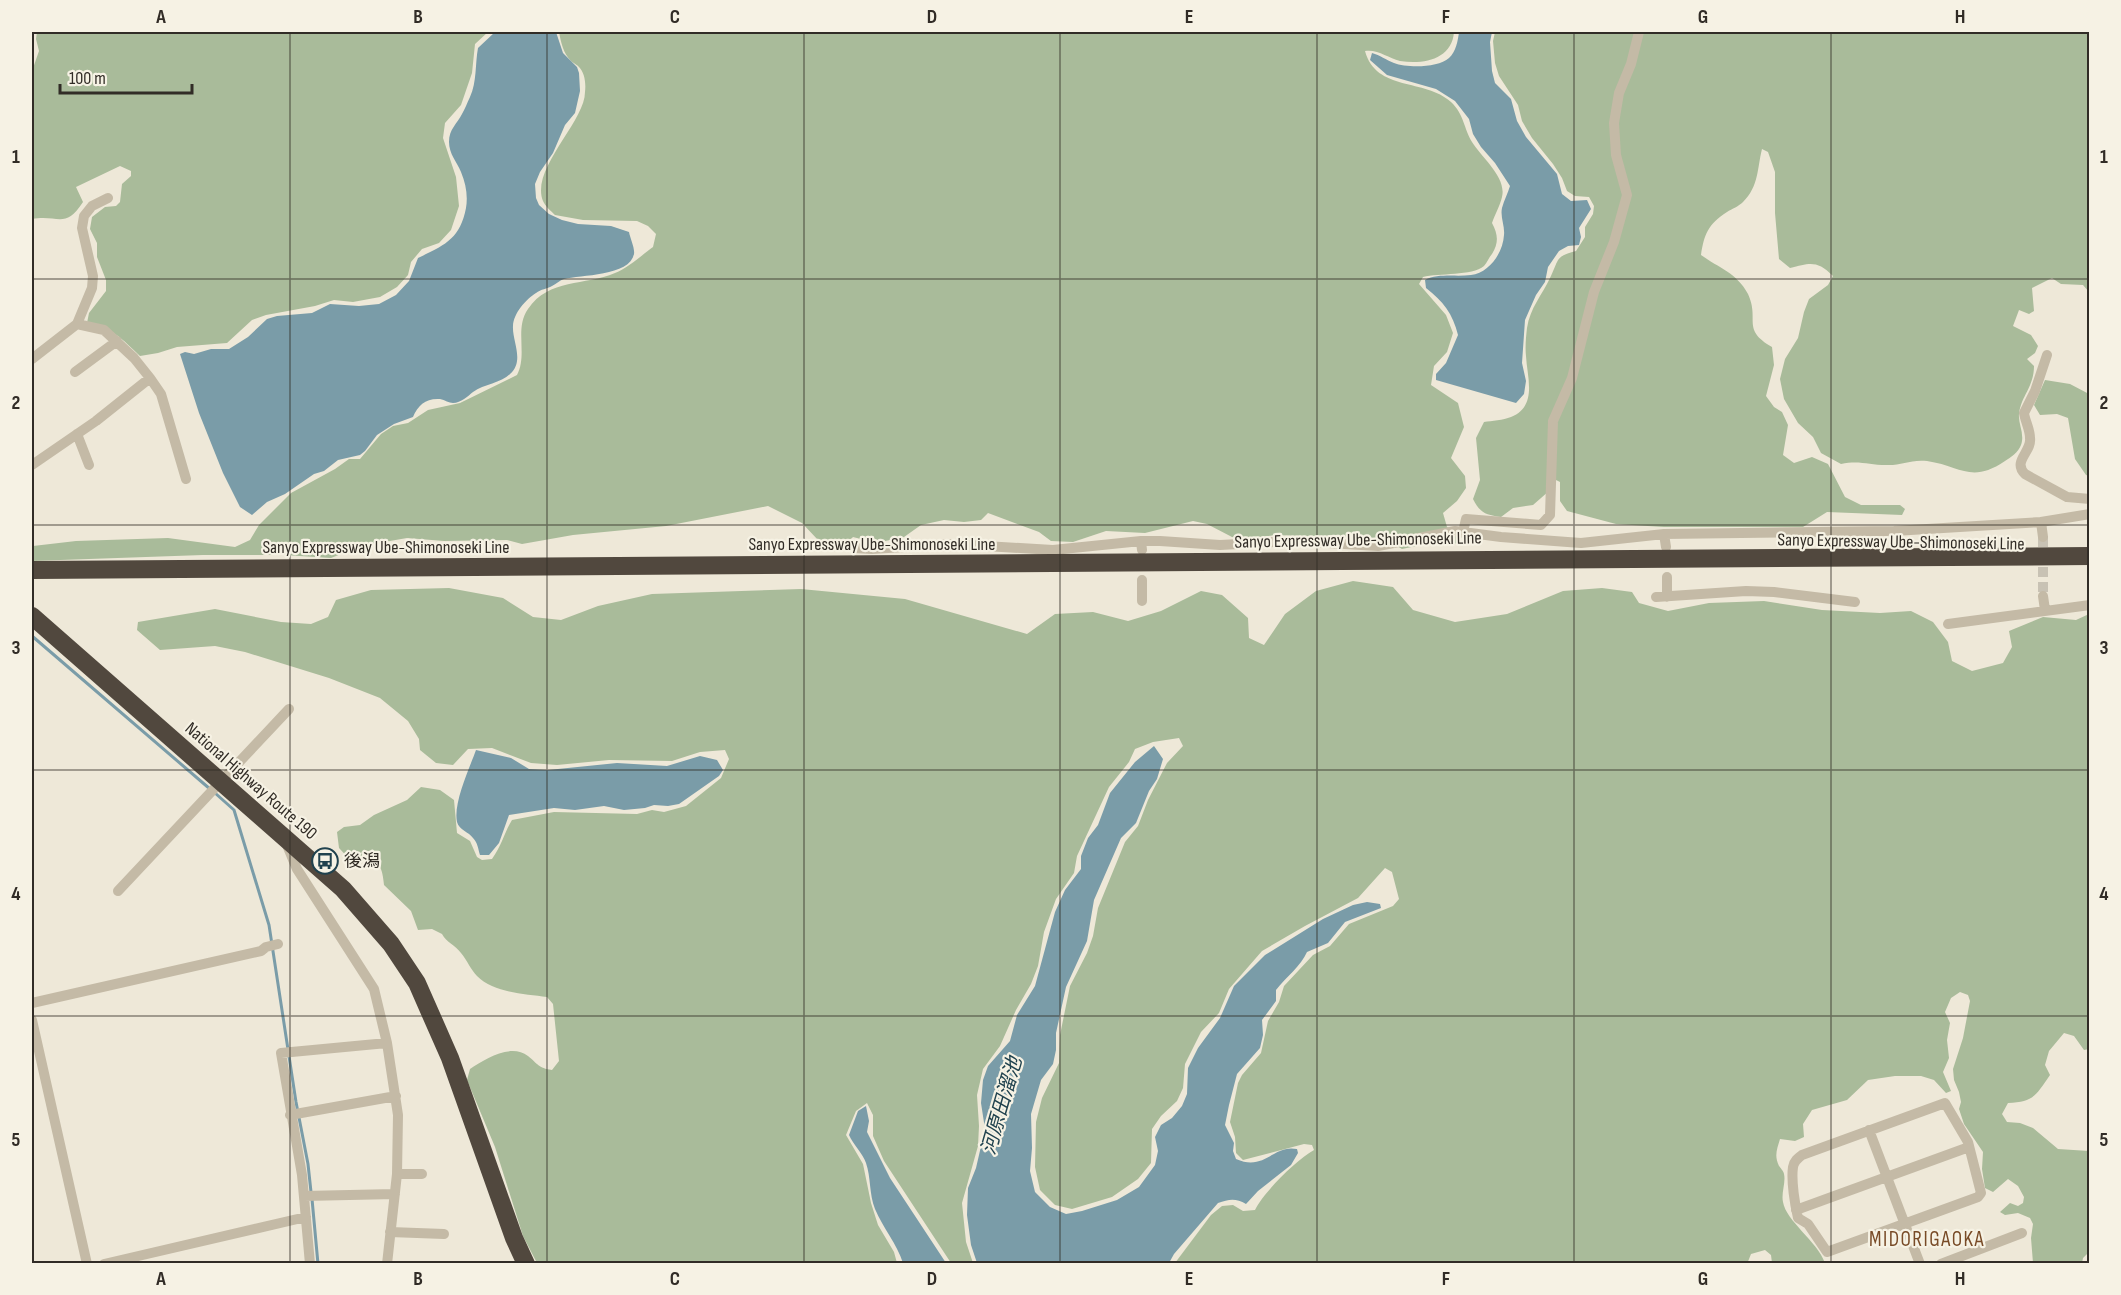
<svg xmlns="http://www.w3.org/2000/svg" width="2121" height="1295" font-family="'Sofia Sans Condensed','Noto Sans JP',sans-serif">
<rect width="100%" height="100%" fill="#eee8d8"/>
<path fill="#a9bb9a" d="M37 32H488L475 44 472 73 461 105 445 123 443 138 456 177 459 206 451 230 439 243 422 249 411 262 408 275 397 287 380 297 353 302 334 300 315 306 266 315 252 320 227 343 177 347 158 353 140 356C122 339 112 327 87 323L89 313 106 291V280L97 257V243L90 229 92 217 105 207 116 206 120 202 122 184 131 176V171L120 166 76 187 83 202C65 230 58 214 32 219V71L39 51 36 39Z
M559 32H1454C1452 59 1424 65 1400 61 1388 58 1378 49 1365 51 1376 92 1425 78 1451 102 1464 114 1464 129 1472 142 1481 157 1507 177 1502 197 1500 206 1495 214 1492 223 1498 234 1499 243 1492 254 1489 257 1487 263 1484 266 1472 276 1439 273 1423 277L1419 284 1446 315 1453 333 1447 352 1434 366 1431 385 1458 403 1464 427 1451 458 1465 476 1466 488 1457 501 1443 513 1447 527 1462 537 1454 545 1426 544 1402 549 1390 542 1368 538 1275 535 1246 539 1232 537 1207 524 1193 521 1145 533 1106 531 1073 542 1051 541 1039 532 988 513 981 520 964 522 944 520 921 525 904 537 876 543 853 537 844 546 831 549 818 540 802 523 768 506 666 526 573 535 522 544 507 540 444 541 407 538 361 546 331 558 284 555H203L32 561V547L33 546 76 541 168 538 235 547 250 540 259 525 291 493 335 469 349 459H360L381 434 393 426 408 423 428 410 460 403 517 375C528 354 514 329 528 309 549 278 585 286 615 273 628 268 642 255 653 247L656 234 648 226 637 221 583 220 555 215C551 211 545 206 543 201 530 169 585 122 585 92 586 84 585 72 578 66 577 65 572 62 571 61 563 53 561 42 559 32Z
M1495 32H2089V292L2083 285 2061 284 2052 278 2032 288 2034 311 2029 314 2019 310 2013 326 2031 335 2038 346 2035 353 2027 359 2034 366C2034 387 2021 396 2019 414 2018 424 2025 434 2021 445 2018 453 2011 457 2005 461 1971 484 1961 466 1927 461 1911 459 1900 466 1886 465 1869 465 1859 460 1841 464L1821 453 1813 437 1798 423 1784 399 1780 379 1785 359 1798 338 1804 312 1809 299 1828 285 1833 276C1817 260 1810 263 1790 268L1779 259 1775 213V172L1768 152 1762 149C1757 169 1759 186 1743 202 1739 206 1732 209 1727 212 1708 224 1704 235 1701 255 1719 268 1737 273 1748 294 1760 320 1741 329 1772 347L1774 365 1766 396 1774 407 1782 412 1788 425 1783 455 1794 463 1812 457 1828 464 1845 497 1861 505H1900L1905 509 1902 515 1827 512 1803 527H1664L1616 524 1567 511 1560 501V482L1552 478 1549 491 1533 505 1513 508 1501 517C1486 515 1480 513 1473 499L1480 480 1476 438 1484 422C1492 421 1503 420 1511 417 1538 406 1527 377 1526 356 1525 347 1526 337 1527 328 1530 308 1542 295 1550 278 1559 260 1555 256 1576 251L1585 237V227L1593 214 1594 206 1589 197 1575 196 1567 191 1562 178 1553 164 1532 138 1522 121 1518 105 1499 76 1495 63 1493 41Z
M2045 380 2070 384 2089 394V476L2086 475 2075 459 2068 418 2057 414 2040 415 2034 405Z
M1353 581 1393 587 1413 610 1455 622 1507 614 1563 591 1602 588 1632 592 1639 603 1668 611 1709 603 1764 601 1822 610 1880 613 1911 611 1933 622 1948 642 1952 661 1972 671 2003 663 2012 647 2009 631 2043 617 2076 620 2089 614V1049L2084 1050 2074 1036 2064 1033 2049 1051 2045 1065 2050 1075C2036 1095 2034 1102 2008 1103L2002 1114 2007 1122 2020 1123 2033 1128 2058 1149 2089 1151 2088 1177 2090 1179 2089 1252 2083 1258 2082 1263H2033L2031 1238 2033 1224 2030 1218 2018 1213 2005 1215 2000 1212 2010 1203 2018 1206 2023 1203 2024 1197 2018 1186 2008 1179 1993 1192 1985 1188 1982 1169 1983 1152 1964 1124 1959 1109 1961 1102 1959 1092 1954 1080 1953 1069 1963 1038 1970 1001 1968 995 1960 992 1951 998 1945 1012 1950 1023 1947 1040 1949 1058 1943 1072 1951 1091 1946 1093 1934 1080 1921 1076H1895L1868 1080 1847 1100 1812 1110 1803 1124 1804 1137 1795 1141 1780 1139C1777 1149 1774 1156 1779 1166 1780 1167 1784 1172 1784 1174 1786 1182 1781 1193 1783 1202 1786 1221 1817 1241 1825 1263H1772L1771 1255 1765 1250 1751 1254 1747 1264 1175 1263 1211 1215 1222 1206 1233 1205 1243 1211 1255 1210C1264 1192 1296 1160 1314 1150L1312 1145 1304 1144 1243 1160 1236 1153 1235 1137 1230 1122 1238 1083 1242 1075 1261 1053 1268 1021 1279 1002 1284 986 1313 955 1330 946 1349 924 1393 906 1399 899 1392 872 1385 868 1358 898 1305 926 1262 951 1229 989 1219 1013 1201 1032 1185 1064 1183 1088 1177 1101 1161 1116 1152 1129 1151 1163 1138 1179 1112 1197 1072 1209 1055 1205 1040 1190 1035 1167 1036 1122 1042 1098 1059 1063 1060 1035 1070 986 1087 953 1093 936 1098 908 1125 842 1138 826 1148 800 1167 763 1183 746 1179 738 1153 742 1135 749 1129 762 1109 787 1077 856 1074 873 1056 899 1044 932 1038 966 1031 984 1016 1010 1000 1046 983 1069 977 1095 979 1126 978 1146 962 1203 966 1242 973 1263H951L884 1161 873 1136V1115L867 1103 856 1111 846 1135 863 1164 871 1203 878 1225 894 1252 897 1263H537L523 1236 495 1147 467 1080 470 1069C485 1059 511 1043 528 1056 538 1064 538 1068 552 1070L559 1061 553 1004 547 997C525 994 494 993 477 976 471 970 467 960 461 953 455 945 446 942 442 934L432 929 418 930 411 911 384 885C382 862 376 855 353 863L339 848 337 832 344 827 360 825 374 815 407 800 421 787 440 790 454 800 457 833 470 841 477 857 482 860 492 859C502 845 504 833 512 820L554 812 637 814 652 810 664 812 686 806 721 778 729 759 725 750 700 752 672 761 609 760 557 765 531 763 492 748 468 749 453 765 436 763 420 750 419 739 408 721 380 698 329 678 245 652 215 646 160 650 137 630 138 622 215 609 281 622 311 624 328 617 336 600 371 590 449 588 503 598 533 617 561 620 598 606 652 594 801 589 905 599 1027 634 1055 614 1093 612 1128 621 1161 611 1201 591 1222 595 1248 618 1249 638 1264 645 1285 614 1316 591Z"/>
<path fill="#7a9ca8" d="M495 32H556L563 53 577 67 579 73 580 91 575 113 565 125 553 153 540 172 535 184 536 198 539 205 549 214 562 220 578 224 611 226 629 232C630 238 635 248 634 254 630 276 580 275 564 279 560 280 556 284 552 286 547 289 541 289 536 293 526 299 513 314 513 326 512 341 525 361 510 374 501 383 484 384 473 392 468 396 461 403 453 403 449 403 445 400 440 399 426 398 418 405 413 417L394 424 377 435 365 451 360 455 338 460 324 471 314 474 285 494 267 502 252 515 240 507 223 473 199 413 180 354 185 352 194 354 211 349H229L248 337 267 319 277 316 312 313 330 304 359 306 379 304 396 295 409 281 418 258C445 245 460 239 466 208 468 196 466 184 461 172 457 162 449 154 449 142 449 129 457 124 462 114 465 109 467 103 470 97 477 82 475 64 478 48Z
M1459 32H1492L1490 42 1492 71 1495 83 1511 99 1517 121 1526 137 1557 174 1562 194 1571 201 1587 200 1591 209 1579 228 1581 237 1579 245 1568 246 1559 251 1548 267 1545 282 1536 295 1525 320 1522 363 1526 381 1524 394 1516 403 1436 380V374L1446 363 1458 335C1453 314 1443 301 1426 288L1425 280C1438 273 1456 277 1471 275 1489 273 1503 253 1504 235 1505 226 1500 217 1502 208 1504 200 1508 193 1510 186L1495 163 1481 147 1473 134 1469 119 1455 101 1436 89 1387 75 1370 60 1372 53C1380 55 1386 60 1394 63 1407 68 1438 68 1449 58 1456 52 1458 40 1459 32Z
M1154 746 1163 759 1157 779 1149 791 1136 823 1121 838 1094 900 1087 941 1066 987 1056 1033V1050L1053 1064 1041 1080 1031 1114 1032 1148 1030 1171 1035 1192 1050 1207 1066 1214 1082 1211 1117 1200 1139 1187 1155 1165 1158 1151 1155 1137 1161 1125 1172 1118 1182 1106 1187 1094 1188 1068 1198 1048 1220 1018 1234 986 1265 955 1323 919 1353 905 1367 902 1380 904 1381 908 1345 922 1328 943 1307 952C1301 966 1286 977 1276 990V1001L1262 1020 1263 1035 1260 1048 1237 1074 1229 1105 1225 1125 1234 1143 1233 1151 1236 1159C1265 1172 1273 1144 1297 1149L1298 1153 1291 1165 1258 1191 1246 1204C1236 1198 1229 1199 1218 1203L1174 1254 1169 1263H977L971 1245 967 1215 968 1188 976 1168 985 1129 981 1103 983 1080 988 1066 1010 1041 1017 1015 1035 986 1055 912 1065 890 1081 869V856L1088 838 1098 825 1110 793 1135 762Z
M476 750 511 758 529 769 548 770 617 763 667 766 700 756 717 760 723 770 719 776 679 804 668 806 654 805 645 808 624 810 604 806 575 810 554 808 509 815 499 843 489 855H480C478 849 478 843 473 838 469 832 459 830 457 822 453 803 470 767 476 750Z
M866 1106 869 1121 867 1132 890 1178 946 1263H903C897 1244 883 1228 875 1209 869 1194 871 1177 866 1163 863 1154 853 1144 849 1135L858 1111Z"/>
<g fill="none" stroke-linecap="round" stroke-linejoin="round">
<path stroke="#7a9ca8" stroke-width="3" d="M32 636 210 789
M215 793 234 810 269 925 296 1102 308 1164 311 1192
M312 1199 318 1264"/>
<path stroke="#c8c2b4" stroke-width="10" stroke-dasharray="10 5" stroke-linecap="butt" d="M2043 537V596"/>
<path stroke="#c4baa6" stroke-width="10" d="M77 324 104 330 134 358 150 378 161 394 186 479
M2047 355 2035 391 2024 413C2025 421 2030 429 2030 438 2032 452 2012 461 2025 474L2067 497 2090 499
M32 359 77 324 92 288 93 276 82 228 84 216 92 206 108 198
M75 372 117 341
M77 434 89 465
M32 465 96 421 150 378
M2041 522 2090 514
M1463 532 1466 519 1541 525 1550 515 1553 421 1572 378 1594 292 1614 242 1627 195 1616 155 1614 123 1619 93 1631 64 1639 32
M1664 534 1894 531 2041 522 2043 537
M1141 541H1160L1220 545 1294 541 1378 546 1455 531 1501 537 1581 543 1664 534 1666 547
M854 548 872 549 952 544 1053 550 1141 541 1142 550
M2043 596 2045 610
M1656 597 1746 591 1774 592 1855 602
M1667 597V577
M1142 601V580
M1948 624 2090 605
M287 845 297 869 374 989 387 1043 398 1115 397 1174 387 1264
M118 891 289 709
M32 1003 261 951 266 947 278 944
M32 1020 87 1264
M1945 1103 1968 1142 1981 1193 1978 1197 1827 1252 1808 1224 1798 1218C1795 1205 1791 1181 1793 1167 1794 1161 1798 1158 1802 1155Z
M290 1115 396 1096
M1869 1130 1920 1264
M397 1174H422
M304 1196 395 1194
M1796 1210 1969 1147
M390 1232 444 1234
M104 1264 306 1217
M310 1264 302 1175 281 1053 387 1043
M1941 1264 2022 1233"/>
<path stroke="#51483e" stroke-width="18" d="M32 570 2090 556
M32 616 343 889 391 944 417 983 450 1058 514 1238 526 1264"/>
</g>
<path fill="none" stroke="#312c26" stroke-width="1.5" stroke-opacity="0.55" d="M290 32V1264M547 32V1264M804 32V1264M1060 32V1264M1317 32V1264M1574 32V1264M1831 32V1264M32 279H2090M32 525H2090M32 770H2090M32 1016H2090"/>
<defs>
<g id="bus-ring" transform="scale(1.35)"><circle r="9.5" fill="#f6f2e4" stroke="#20424e" stroke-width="1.5"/><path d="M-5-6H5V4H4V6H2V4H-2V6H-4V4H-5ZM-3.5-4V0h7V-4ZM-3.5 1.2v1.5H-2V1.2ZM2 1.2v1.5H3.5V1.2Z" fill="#20424e"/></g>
</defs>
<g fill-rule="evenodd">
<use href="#bus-ring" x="325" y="861"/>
</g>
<g text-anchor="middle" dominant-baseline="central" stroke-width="4.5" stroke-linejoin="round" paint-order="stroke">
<g font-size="18" fill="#312c26" stroke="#f6f2e4">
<text transform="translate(1358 540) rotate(-1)">Sanyo Expressway Ube-Shimonoseki Line</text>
<text transform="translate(1901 542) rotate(1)">Sanyo Expressway Ube-Shimonoseki Line</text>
<text x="872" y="544">Sanyo Expressway Ube-Shimonoseki Line</text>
<text x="386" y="547">Sanyo Expressway Ube-Shimonoseki Line</text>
<text transform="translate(251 781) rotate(41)">National Highway Route 190</text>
</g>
<g font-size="18" fill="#312c26" stroke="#f6f2e4" text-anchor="start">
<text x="344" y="861">後潟</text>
</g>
<g font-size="20" font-style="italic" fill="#20424e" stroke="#f6f2e4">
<text transform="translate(1002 1106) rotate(-74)">河原田溜池</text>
</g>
<g font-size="21" letter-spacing="1.5" fill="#784b27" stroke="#f6f2e4">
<text x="1927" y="1239">MIDORIGAOKA</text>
</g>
</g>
<rect width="2121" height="1295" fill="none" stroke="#f6f2e4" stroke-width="66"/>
<path d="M60 84v9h132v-9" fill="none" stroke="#312c26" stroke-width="3"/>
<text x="69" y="84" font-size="18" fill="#312c26" stroke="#f6f2e4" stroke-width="4.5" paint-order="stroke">100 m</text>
<rect x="33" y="33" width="2055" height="1229" fill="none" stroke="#312c26" stroke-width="2"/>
<g font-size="20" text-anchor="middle" font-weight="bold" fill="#312c26">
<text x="161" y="23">A</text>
<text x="418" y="23">B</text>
<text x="675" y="23">C</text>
<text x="932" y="23">D</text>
<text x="1189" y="23">E</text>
<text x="1446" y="23">F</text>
<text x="1703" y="23">G</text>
<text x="1960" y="23">H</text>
<text x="16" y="163">1</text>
<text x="2104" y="163">1</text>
<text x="16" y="409">2</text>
<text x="2104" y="409">2</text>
<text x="16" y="654">3</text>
<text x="2104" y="654">3</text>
<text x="16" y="900">4</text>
<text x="2104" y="900">4</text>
<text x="16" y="1146">5</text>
<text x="2104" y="1146">5</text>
<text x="161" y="1285">A</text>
<text x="418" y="1285">B</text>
<text x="675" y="1285">C</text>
<text x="932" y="1285">D</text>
<text x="1189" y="1285">E</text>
<text x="1446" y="1285">F</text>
<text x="1703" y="1285">G</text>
<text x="1960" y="1285">H</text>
</g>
</svg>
